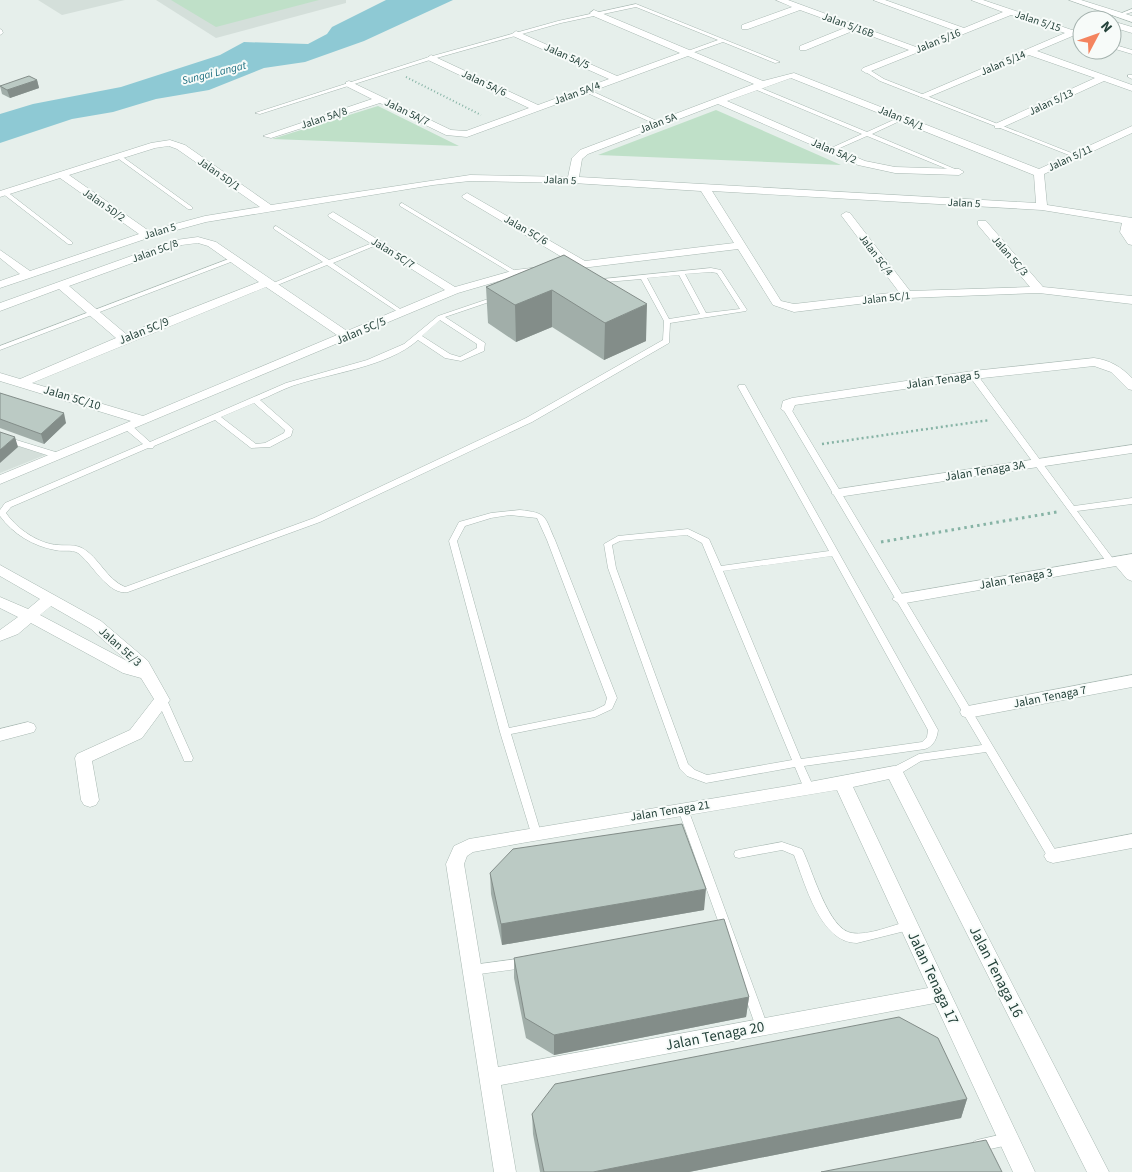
<svg xmlns="http://www.w3.org/2000/svg" width="1132" height="1172" font-family="'Source Sans 3',sans-serif">
<rect width="100%" height="100%" fill="#e6efeb"/>
<path fill="#d4dfda" d="M38 0H125L62 15Z
M156 0H346V3L216 38Z
M0 440 45 455 0 473Z"/>
<path fill="#bfe0c8" d="M171 0H319L216 27Z
M378 106 459 146 272 139Z
M716 110 841 165 598 155Z"/>
<path fill="#8ec9d4" d="M386 0H453L364 41 305 62 264 68 209 90 156 99 113 112 72 119 0 143V114L33 104 121 87 220 55 244 42 308 44 327 34 332 27Z"/>
<g fill="none" stroke-linecap="round" stroke-linejoin="round">
<g stroke="#a8b8b2" stroke-width="1">
<path id="lane" d="M636 4 780 62 775 63 723 42 689 54H685V52L718 40 636 7 561 23 433 59 260 114 255 113 429 57 558 21Z
M1132 9V12L1119 16 1117 15Z
M0 29 2 30 3 33 0 35Z
M1071 32 1082 34V38L1071 34Z
M1112 44 1132 50V54L1112 48Z
M864 69H868L884 79 1079 156 1074 157 880 81 864 71Z
M1128 75H1132V79L1128 77Z
M752 86H756L867 132 900 117H904V119L872 134 962 172 957 173 867 136 833 151H829V149L862 134 752 88Z
M585 88 659 122 660 123 655 124 583 91 582 90Z
M116 155H120L192 207V209H188L116 157Z
M2 191H6L72 242V244H68L2 193Z
M402 203 517 272 518 273 517 274H513L400 206V204Z
M276 226 329 260 375 242H379V244L333 263 406 313 403 315 401 314 327 265 275 286H271V284L323 262 274 229V227Z
M234 257 237 259 236 260 0 350V346Z
M711 268 721 270 747 310 746 311 670 323 669 343 532 422 320 522 128 592C108 596 92 563 78 553 71 549 63 552 55 550 33 546 13 534 0 516V510L5 503 143 444 125 429 124 427 125 425H131L150 442 286 383 367 360 404 344 438 316 494 297H498V299L445 317 485 343 484 351 461 361 445 358 418 340C388 367 330 373 292 386 281 390 270 396 260 400L293 429 291 436 270 447 251 448 215 420 154 446 153 448H148L11 507 6 513C17 529 39 544 58 545 66 546 74 544 82 548 99 557 106 579 125 587L314 518 526 418 663 340 664 321 641 279 595 283 592 281 593 280ZM711 272 717 273 740 309 706 313 685 274ZM679 275 700 314 669 319 647 278ZM440 320 477 344V348L460 357 450 354 422 336ZM254 403 285 430 284 433 265 443 256 444 221 417Z
M970 373H976L1074 506 1132 498V504L1077 511 1114 560 1115 562 1114 564H1108L970 377Z
M739 385H745L746 387 938 730C937 738 934 746 925 749L804 766 814 788 813 791 809 792 805 791 795 767 706 783 687 776 680 769 608 568 604 544 618 536 688 529 709 539 721 566 829 551 738 387ZM687 535 702 543 792 760 707 775 695 770 688 764 616 568 612 545 620 541ZM832 556 928 730 927 737 922 742 801 759 723 571Z
M784 407H787L791 409 1057 853 1058 856 1057 859 1053 860 1049 859 986 752 921 761 898 775 894 776 890 775 889 772 890 769 919 754 982 745 783 409Z
M0 435 62 454 63 456 59 458H56L0 440Z
M520 510C548 513 544 516 555 540L617 698 612 709 595 717 511 734 541 833 540 836 536 837 532 836 531 833 500 732 449 541 459 522 491 513ZM510 515 537 518 547 540 607 698 605 705 593 711 509 728 457 541 465 526 491 518Z
M162 697 165 698 167 700 193 758 192 761H184L183 758 157 700 159 698Z
M683 805 687 806 688 809 768 1027 766 1031 762 1032 758 1031 756 1027 678 809 679 806Z
M782 842 802 849C812 868 828 930 852 933 868 936 893 925 909 921L913 923 915 926 913 929 857 943C820 943 805 883 794 855L782 850 739 858 735 857 734 854 735 851 739 850Z
M524 958 528 960 530 963 528 966 524 968 472 975 468 973 466 970 468 967 472 965Z
M1008 1133 1012 1135 1014 1139 1012 1143 1008 1145 977 1152 973 1150 971 1146 973 1142 977 1140Z"/>
</g>
<g stroke="#a8b8b2" stroke-width="1">
<path id="street" d="M776 0H788L916 47 956 31 873 0H885L964 28 1003 12 971 0H983L1072 30 1082 26V32L1037 51 1132 85V91L1104 81 1001 128H995V124L1095 78 1029 55 926 98 918 96 1065 33 1011 15 866 73 861 70 863 68 909 50 855 30 806 50H800V46L847 27 800 10 748 29H742V25L792 7Z
M1069 0H1081L1132 16V22Z
M594 10 763 81 794 73 1039 169 1132 126V133L1044 174 1047 205 1132 218V245L1128 244 1120 232 1122 223 1042 210 712 191 781 301 794 304 899 292 841 215 846 212 850 213 910 291 1030 287 978 225V221H986L1043 287 1132 296V304L1039 293 907 298 794 312 773 305 738 249 516 276 458 293 0 484V475L131 421 0 381V373L20 379 116 338 59 289 0 311V303L176 240 198 237 216 242 347 331 445 290 329 217 328 215 333 212 455 287 515 270 572 263 463 198 462 196 467 193 585 261 734 243 701 191 573 183 470 181 433 185 206 222 151 237 0 288V281L20 274 0 258V250L30 271 139 234 60 178 0 197V191L151 143 170 140 185 145 271 205 470 175 568 177 572 158 580 150 754 84 688 56 467 137 446 135 380 103 271 138 263 136 372 99 346 86V82L349 81 451 130 466 131 529 108 428 60 427 58 431 55 538 105 609 79 513 36 512 34 516 31 617 76 680 53 591 15 590 13ZM791 78 1034 175 1036 203 579 177 582 159 588 154 718 104 858 165 895 173 959 175 964 172 959 169 895 167 865 161 727 101ZM169 146 177 149 260 207 205 216 149 231 69 175 155 148ZM198 243 208 246 259 282 126 334 69 286 182 245ZM266 287 337 335 143 416 32 383Z
M1112 21 1132 27V33L1112 27Z
M1094 358C1110 360 1121 367 1132 378V390L1128 389 1111 372 1094 366 973 379 795 405 792 412 787 413 781 409 783 401 792 398 973 371Z
M1132 445V453L838 497 831 493 838 489Z
M1132 554V581L1127 579 1116 566 900 604 892 599 900 594Z
M0 565 101 621 148 661 170 700 142 738 92 761 99 800 96 805 90 807 84 805 81 800 75 758 77 754 130 730 154 699 141 678 123 673 31 623 18 634 0 641V630L18 617 0 608V597L28 609 40 599 0 576ZM51 606 91 629 127 661 40 615Z
M1132 675V687L968 718 962 716 960 712 962 708 968 706Z
M28 722 34 724 36 728 34 732 0 741V729Z
M894 766 900 767 903 772 1109 1172H1087L889 779 853 787 1035 1172H1013L935 1003 501 1085 516 1172H494L446 864 454 846 469 839 788 786ZM837 790 928 988 498 1067 464 864 467 856 473 852 522 843Z
M1132 834V848L1053 863 1047 861 1044 856 1047 851 1053 849Z"/>
</g>
<path stroke="#86b3a5" stroke-width="2" stroke-dasharray="1 2.5" stroke-linecap="butt" d="M406 77 481 115"/>
<path stroke="#86b3a5" stroke-width="2.5" stroke-dasharray="2 3" stroke-linecap="butt" d="M822 444 990 420"/>
<path stroke="#86b3a5" stroke-width="3" stroke-dasharray="2.5 4" stroke-linecap="butt" d="M881 542 1057 512"/>
<use href="#lane" fill="#fff" fill-rule="evenodd"/>
<use href="#street" fill="#fff" fill-rule="evenodd"/>
</g>
<path fill="#a1aea9" d="M37 80 39 88 10 98 2 94 0 86Z
M564 255 646 341 604 360 552 327 516 342 488 323 486 287Z
M0 393 66 423 44 444 0 428Z
M490 873 704 910 502 945 491 894Z
M514 958 749 997 746 1017 554 1055 526 1038 514 978Z
M967 1099 961 1118 689 1172H540L533 1134 532 1114Z"/>
<path fill="#838d89" d="M37 80 39 88 10 98 7 90Z
M552 290V327L516 342 515 305Z
M647 304 646 341 604 360 605 323Z
M64 413 66 423 44 444 41 434Z
M15 437 18 447 0 463V450Z
M706 889 704 910 502 945 501 924Z
M749 997 746 1017 554 1055V1035Z
M967 1099 961 1118 689 1172H593Z"/>
<path fill="#bbcac4" stroke="#838d89" d="M29 76 37 80 7 90 0 86Z
M564 255 647 304 605 323 552 290 515 305 486 287Z
M0 393 64 413 41 434 0 419Z
M0 432 15 437 0 450Z
M682 824 706 889 501 924 490 873 513 849Z
M724 919 749 997 554 1035 525 1018 514 958Z
M899 1017 938 1038 967 1099 593 1172H544L532 1114 555 1084Z
M986 1140 1002 1172H821Z"/>
<g text-anchor="middle" dominant-baseline="central" stroke-width="4" stroke-linejoin="round" paint-order="stroke">
<g font-size="11" fill="#24423a" stroke="#f7fbf9">
<text transform="translate(1038 21) rotate(18)">Jalan 5/15</text>
<text transform="translate(848 25) rotate(20)">Jalan 5/16B</text>
<text transform="translate(938 41) rotate(-22)">Jalan 5/16</text>
<text transform="translate(567 56) rotate(24)">Jalan 5A/5</text>
<text transform="translate(1003 63) rotate(-23)">Jalan 5/14</text>
<text transform="translate(484 83) rotate(25)">Jalan 5A/6</text>
<text transform="translate(577 93) rotate(-20)">Jalan 5A/4</text>
<text transform="translate(1051 102) rotate(-25)">Jalan 5/13</text>
<text transform="translate(407 112) rotate(26)">Jalan 5A/7</text>
<text transform="translate(324 118) rotate(-18)">Jalan 5A/8</text>
<text transform="translate(901 118) rotate(22)">Jalan 5A/1</text>
<text transform="translate(658 123) rotate(-21)">Jalan 5A</text>
<text transform="translate(834 151) rotate(23)">Jalan 5A/2</text>
<text transform="translate(1070 158) rotate(-25)">Jalan 5/11</text>
<text transform="translate(219 174) rotate(35)">Jalan 5D/1</text>
<text transform="translate(560 180) rotate(2)">Jalan 5</text>
<text transform="translate(964 203) rotate(3)">Jalan 5</text>
<text transform="translate(104 205) rotate(35)">Jalan 5D/2</text>
<text transform="translate(526 230) rotate(30)">Jalan 5C/6</text>
<text transform="translate(160 231) rotate(-17)">Jalan 5</text>
<text transform="translate(155 251) rotate(-20)">Jalan 5C/8</text>
<text transform="translate(393 253) rotate(32)">Jalan 5C/7</text>
<text transform="translate(876 255) rotate(53)">Jalan 5C/4</text>
<text transform="translate(1010 256) rotate(49)">Jalan 5C/3</text>
<text transform="translate(886 298) rotate(-6)">Jalan 5C/1</text>
</g>
<g font-size="11" font-style="italic" fill="#1c6f80" stroke="#f7fbf9">
<text transform="translate(214 73) rotate(-14)">Sungai Langat</text>
</g>
<g font-size="12" fill="#24423a" stroke="#f7fbf9">
<text transform="translate(144 331) rotate(-22)">Jalan 5C/9</text>
<text transform="translate(361 331) rotate(-23)">Jalan 5C/5</text>
<text transform="translate(943 380) rotate(-8)">Jalan Tenaga 5</text>
<text transform="translate(72 398) rotate(17)">Jalan 5C/10</text>
<text transform="translate(985 471) rotate(-9)">Jalan Tenaga 3A</text>
<text transform="translate(1016 579) rotate(-10)">Jalan Tenaga 3</text>
<text transform="translate(120 647) rotate(42)">Jalan 5E/3</text>
<text transform="translate(1050 697) rotate(-11)">Jalan Tenaga 7</text>
<text transform="translate(670 811) rotate(-9)">Jalan Tenaga 21</text>
</g>
<g font-size="15" fill="#24423a" stroke="#f7fbf9">
<text transform="translate(996 972) rotate(63)">Jalan Tenaga 16</text>
<text transform="translate(933 978) rotate(65)">Jalan Tenaga 17</text>
<text transform="translate(715 1036) rotate(-11)">Jalan Tenaga 20</text>
</g>
</g>
<g transform="translate(1097 35) rotate(49)"><circle r="24" fill="#f7fbf9" stroke="#a3b1ad"/>
<path d="M0-4L9 19L0 12L-9 19Z" fill="#f4845f"/>
<text y="-8" font-size="14" font-weight="bold" text-anchor="middle" fill="#24423a">N</text>
</g>
</svg>
